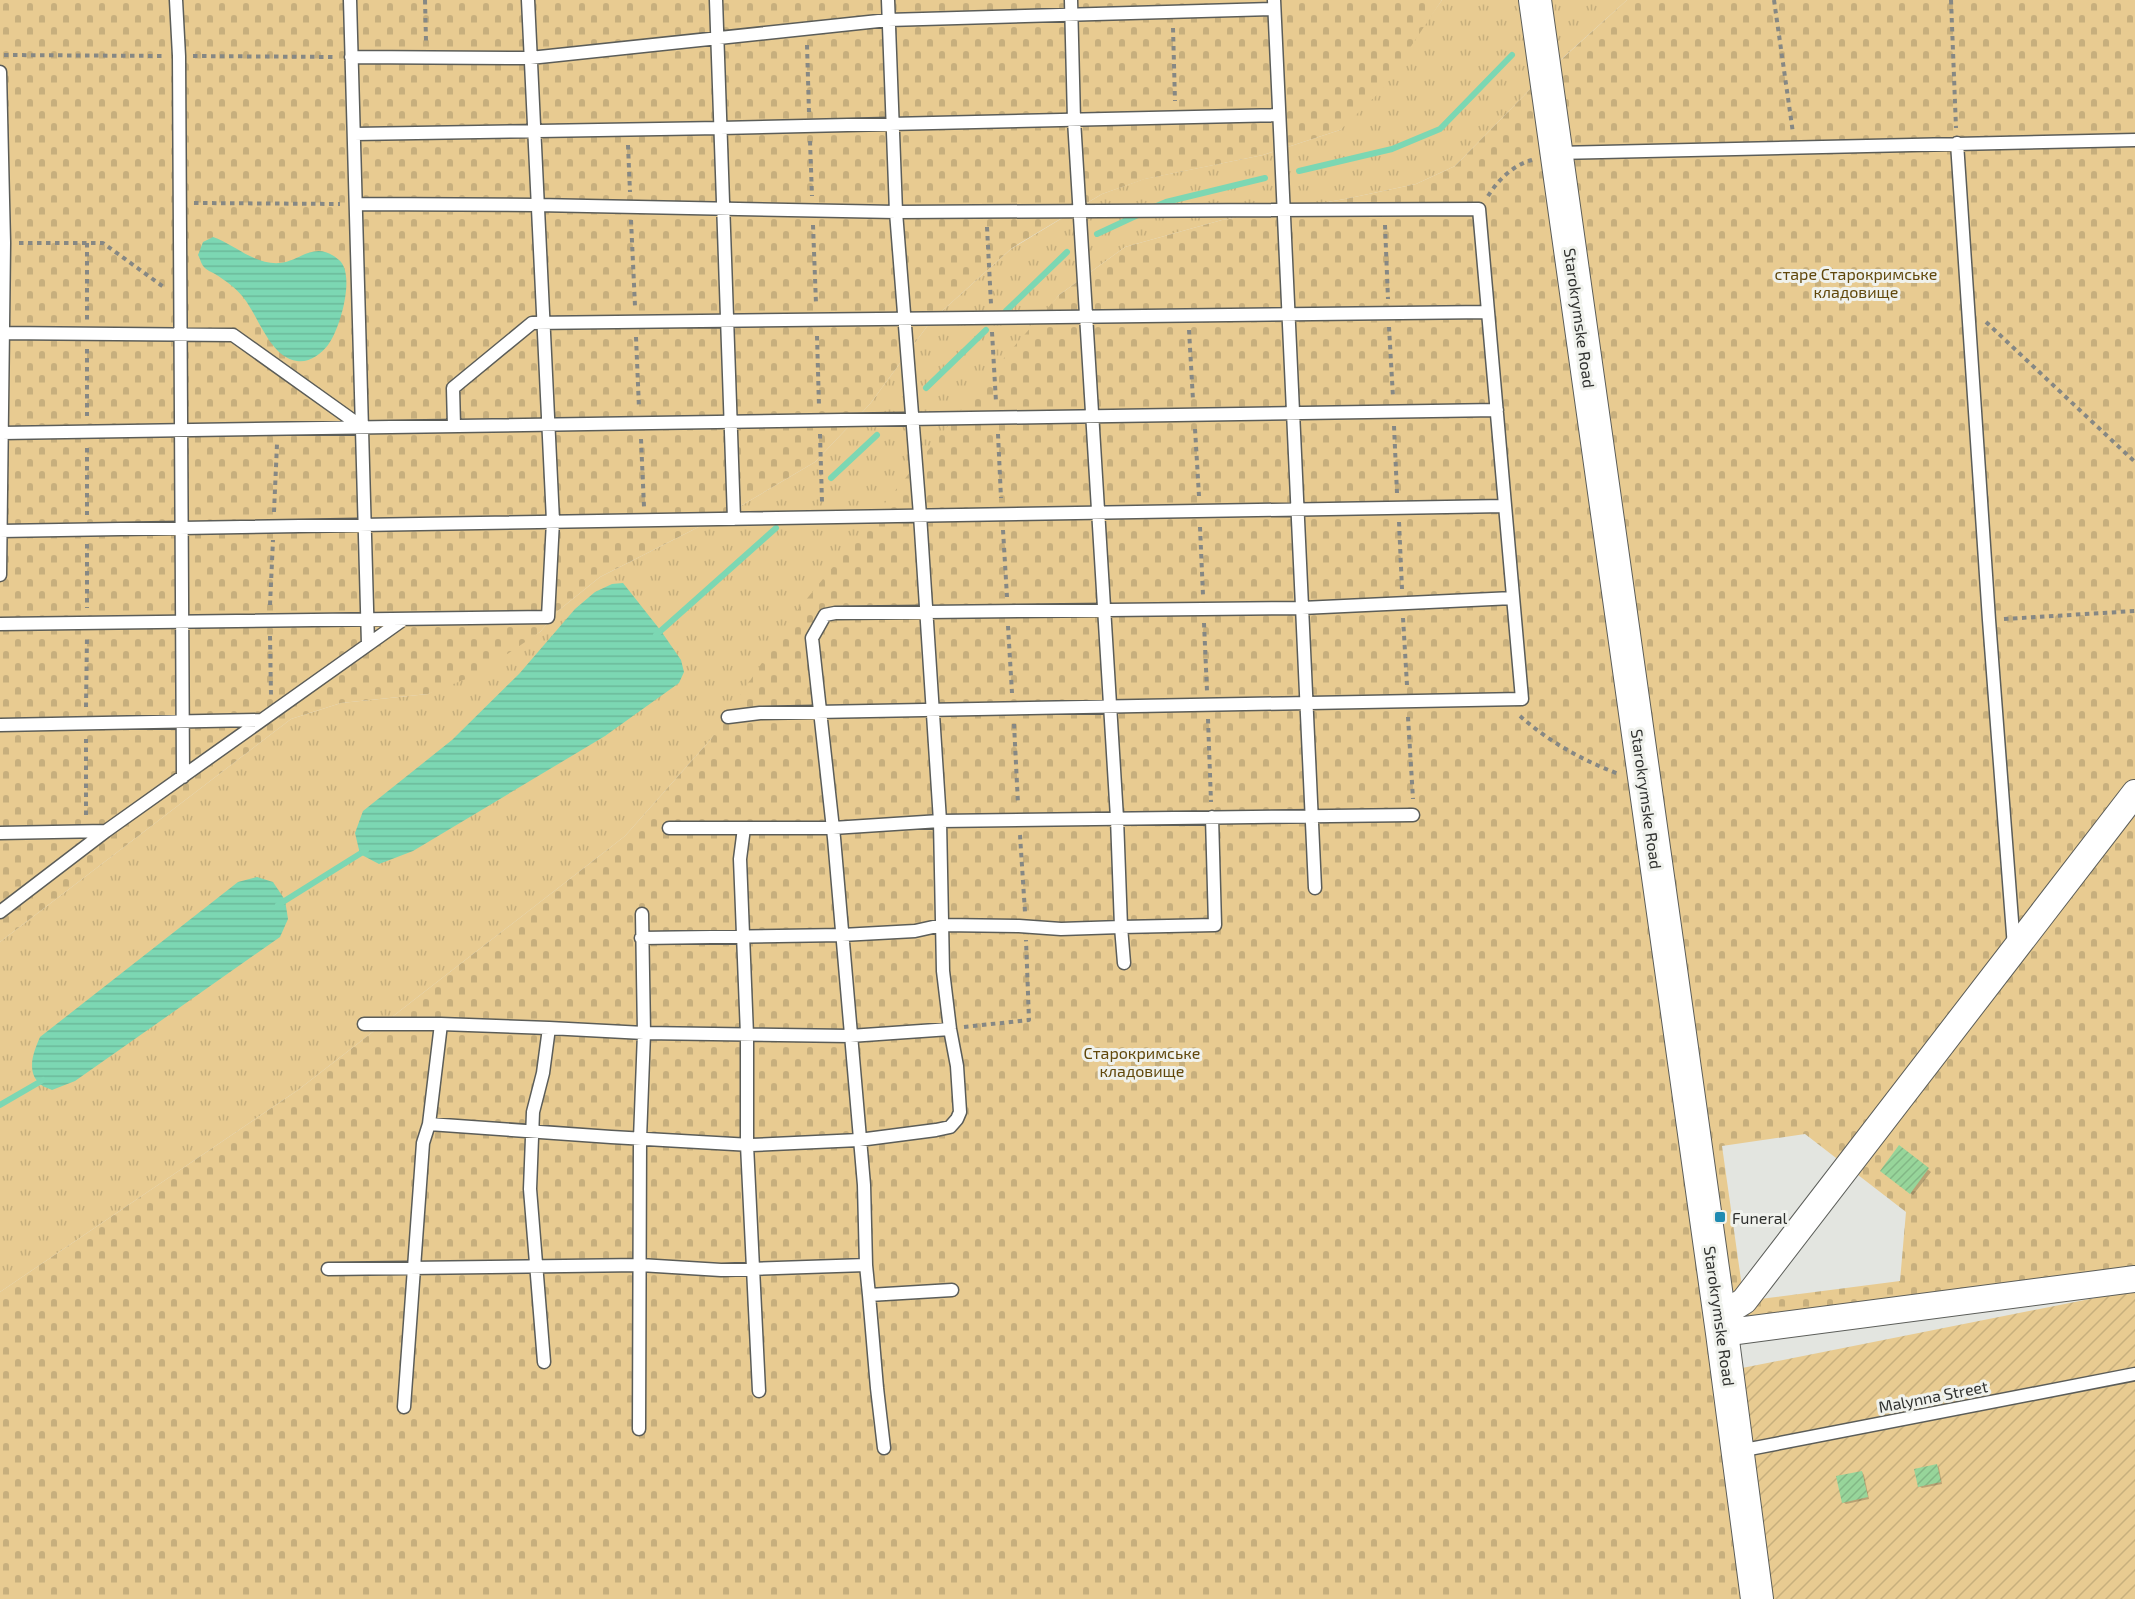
<svg xmlns="http://www.w3.org/2000/svg" width="2135" height="1599" font-family="'Exo 2',sans-serif">
<defs>
<pattern id="grass-tufts" width="24" height="20" patternUnits="userSpaceOnUse" patternTransform="scale(1.5)"><rect width="24" height="20" fill="#e8cb91"/><path d="M3 7l-1-3M5 7V3M7 7l1-3M15 17l-1-3M17 17v-4M19 17l1-3" fill="none" stroke="#c7af7d"/></pattern>
<pattern id="cemetery-stones" width="16" height="16" patternUnits="userSpaceOnUse" patternTransform="scale(1.5)"><rect width="16" height="16" fill="#e8cb91"/><path d="M2 7V4a2 2 0 0 1 4 0v3zM10 15v-3a2 2 0 0 1 4 0v3z" fill="#c7af7d"/></pattern>
<pattern id="garden-furrows" width="10" height="10" patternUnits="userSpaceOnUse" patternTransform="scale(1.5)"><rect width="10" height="10" fill="#e8cb91"/><path d="M-1 1l2-2M0 10L10 0M9 11l2-2" fill="none" stroke="#c7af7d"/></pattern>
<pattern id="water-rules" width="6" height="5" patternUnits="userSpaceOnUse" patternTransform="scale(1.5)"><rect width="6" height="5" fill="#7cd7b3"/><path d="M0 2.5h6" fill="none" stroke="#6cb99a"/></pattern>
<pattern id="building-hatch" width="6" height="6" patternUnits="userSpaceOnUse" patternTransform="scale(1.5)"><rect width="6" height="6" fill="#97d59a"/><path d="M-1 1l2-2M0 6l6-6M5 7l2-2" fill="none" stroke="#82b785"/></pattern>
</defs>
<rect width="100%" height="100%" fill="#e3e5e0"/>
<path fill="url(#grass-tufts)" d="M1442 0H1532L1543 76 1455 166 1416 184 1345 199 1222 220 1125 247 1059 295 711 739 625 836 298 1090 0 1292V942L291 719 341 703 428 694 540 632 559 610 600 577 744 504 815 462 870 404 931 321 1011 249 1102 194 1144 179 1263 155 1340 130 1412 42Z
M1537 0H1627L1547 72Z"/>
<path fill="url(#cemetery-stones)" fill-rule="evenodd" d="M0 0H1442L1381 91 1340 130 1263 155 1145 179 1102 194 1012 248 931 321 870 404 815 462 744 504 600 577 559 610 540 632 476 675 428 694 341 703 291 719 0 942Z
M1627 0H2135V1279L1723 1333 1757 1599H0V1292L298 1090 625 836 711 739 796 612 992 372 1059 295 1125 247 1222 220 1345 199 1416 184 1455 166 1543 76ZM1805 1134 1906 1212 1900 1281 1744 1301 1722 1146Z"/>
<path fill="url(#garden-furrows)" d="M2135 1290V1599H1757L1727 1371Z"/>
<path fill="url(#water-rules)" d="M213 237C236 245 254 265 280 263 301 261 315 239 339 260 356 274 340 330 328 345 321 354 309 363 297 361 270 357 259 317 243 297 235 287 226 281 215 274 212 272 206 270 204 267 201 264 200 258 198 255L203 242Z
M623 583 661 631 681 660 684 672 679 683 605 736 413 851 379 864 360 854 355 833 363 811 452 740 519 674 575 609 595 592 612 584Z
M257 877 273 882 285 900 288 919 280 937 75 1081 52 1090C48 1088 41 1086 39 1083 26 1070 34 1051 40 1037L238 882Z"/>
<path fill="#0003" d="M1899 1147 1931 1172 1913 1195 1884 1173Z
M1937 1466 1939 1468 1942 1484 1922 1488 1919 1486Z
M1862 1472 1864 1475 1869 1499 1846 1504 1843 1502Z"/>
<g fill="none" stroke-linecap="round" stroke-linejoin="round">
<path stroke="#7cd7b3" stroke-width="6" d="M1299 171 1392 149 1440 129 1512 55
M1154 207 1166 202 1265 178
M1097 234 1140 214
M1006 311 1067 252
M926 388 986 330
M831 478 877 435
M656 635 776 528
M278 905 366 850
M0 1105 43 1080"/>
</g>
<path fill="url(#building-hatch)" d="M1899 1145 1929 1168 1910 1194 1880 1171Z
M1937 1464 1941 1482 1918 1487 1914 1469Z
M1862 1471 1868 1497 1842 1503 1836 1476Z"/>
<g fill="none" stroke-linecap="round" stroke-linejoin="round">
<g stroke="#5b5d59" stroke-width="15">
<path id="service" d="M176 0 179 56 183 777
M350 0 368 644
M716 0 734 519
M1071 0 1074 120 1117 818 1121 927 1215 925 1212 817
M1274 0 1315 888
M351 57 530 58 888 20 1274 9
M0 72 4 243 0 575
M354 134 720 128 1279 115
M1957 143 1989 620 2014 947
M1557 153 2135 140
M356 204 537 205 896 212 1479 209 1522 699 760 713 728 717
M0 333 233 335 362 427
M454 426 453 388 532 323 1488 312
M2 433 1497 410
M0 531 1505 506
M0 624 548 617 553 521 528 0
M0 725 262 720
M669 828H744L740 859 747 1035V1145L759 1391
M744 828H833L940 821 1413 815
M0 833 106 831
M0 912 106 831 404 619
M642 914 644 1033 850 1036 950 1029
M641 938 842 935 915 931 942 925 1019 926 1061 929 1121 927 1124 963
M364 1024H441L429 1124 423 1143 404 1407
M441 1024 549 1028
M429 1124 611 1137 751 1145 859 1140 936 1130 950 1127 957 1119 960 1112 957 1066 950 1029 943 971 940 821 920 515 896 212 888 0
M866 1265 864 1185 834 838 812 638 825 615 835 613 1302 608 1513 598
M328 1269 640 1265 721 1270 866 1265 869 1295
M544 1362 530 1189 533 1112 543 1073 549 1028 644 1033 640 1139 639 1429
M884 1448 877 1388 869 1295 952 1290
M1739 1451 2135 1374"/>
</g>
<g stroke="#5b5d59" stroke-width="28">
<path id="minor" d="M1720 1316 1744 1301 2135 793
M1722 1333 2135 1279"/>
</g>
<g stroke="#5b5d59" stroke-width="34">
<path id="tertiary" d="M1535 0 1722 1333 1757 1599"/>
</g>
<path stroke="#868884" stroke-width="4" stroke-dasharray="4.5 4.5" stroke-linecap="butt" d="M425 0 426 41
M1774 0 1793 133
M1951 0 1956 128
M1173 28 1175 101
M807 45 809 112
M4 55 165 56
M193 56 336 57
M810 141 812 196
M628 145 630 192
M1488 196C1498 180 1513 165 1532 160
M194 203 340 204
M631 220 635 306
M813 225 816 304
M1385 225 1388 299
M987 227 991 304
M19 243H103L165 288
M87 243V320
M1986 322 2135 462
M1389 327 1393 397
M1189 330 1193 400
M992 332 996 402
M817 336 819 406
M636 337 639 408
M87 349V416
M1394 426 1397 493
M1195 429 1199 496
M820 434 822 502
M998 434 1001 498
M641 439 644 507
M87 448V515
M274 512 277 444
M1399 522 1402 589
M1200 527 1203 595
M1003 530 1007 597
M87 544V608
M270 605 273 540
M1403 618 1407 685
M2004 619 2135 611
M1204 623 1207 691
M1008 626 1012 693
M270 636 271 695
M86 707 87 637
M1520 716C1548 741 1583 761 1619 774
M1408 717 1413 799
M1208 719 1211 802
M1014 724 1018 804
M86 815V739
M1020 835 1025 912
M964 1027 1029 1020 1026 940"/>
<use href="#service" stroke="#fff" stroke-width="12"/>
<use href="#minor" stroke="#fff" stroke-width="26"/>
<use href="#tertiary" stroke="#fff" stroke-width="32"/>
</g>
<rect fill="#208bb2" stroke="#f0f2ed" stroke-width="2" x="1714" y="1211" width="12" height="12" rx="3"/>
<g text-anchor="middle" dominant-baseline="central" stroke-width="6" stroke-linejoin="round" paint-order="stroke">
<g font-size="16" fill="#60470b" stroke="#f0f2ed">
<text x="1856" y="273">старе Старокримське<tspan x="1856" dy="18">кладовище</tspan></text>
<text x="1142" y="1052">Старокримське<tspan x="1142" dy="18">кладовище</tspan></text>
</g>
<g font-size="16" fill="#2f302e" stroke="#f0f2ed">
<text transform="translate(1580 318) rotate(82)">Starokrymske Road</text>
<text transform="translate(1647 799) rotate(82)">Starokrymske Road</text>
<text transform="translate(1720 1316) rotate(82)">Starokrymske Road</text>
<text transform="translate(1933 1396) rotate(-11)">Malynna Street</text>
</g>
<g font-size="16" fill="#2f302e" stroke="#f0f2ed" text-anchor="start">
<text x="1732" y="1217">Funeral</text>
</g>
</g>
</svg>
